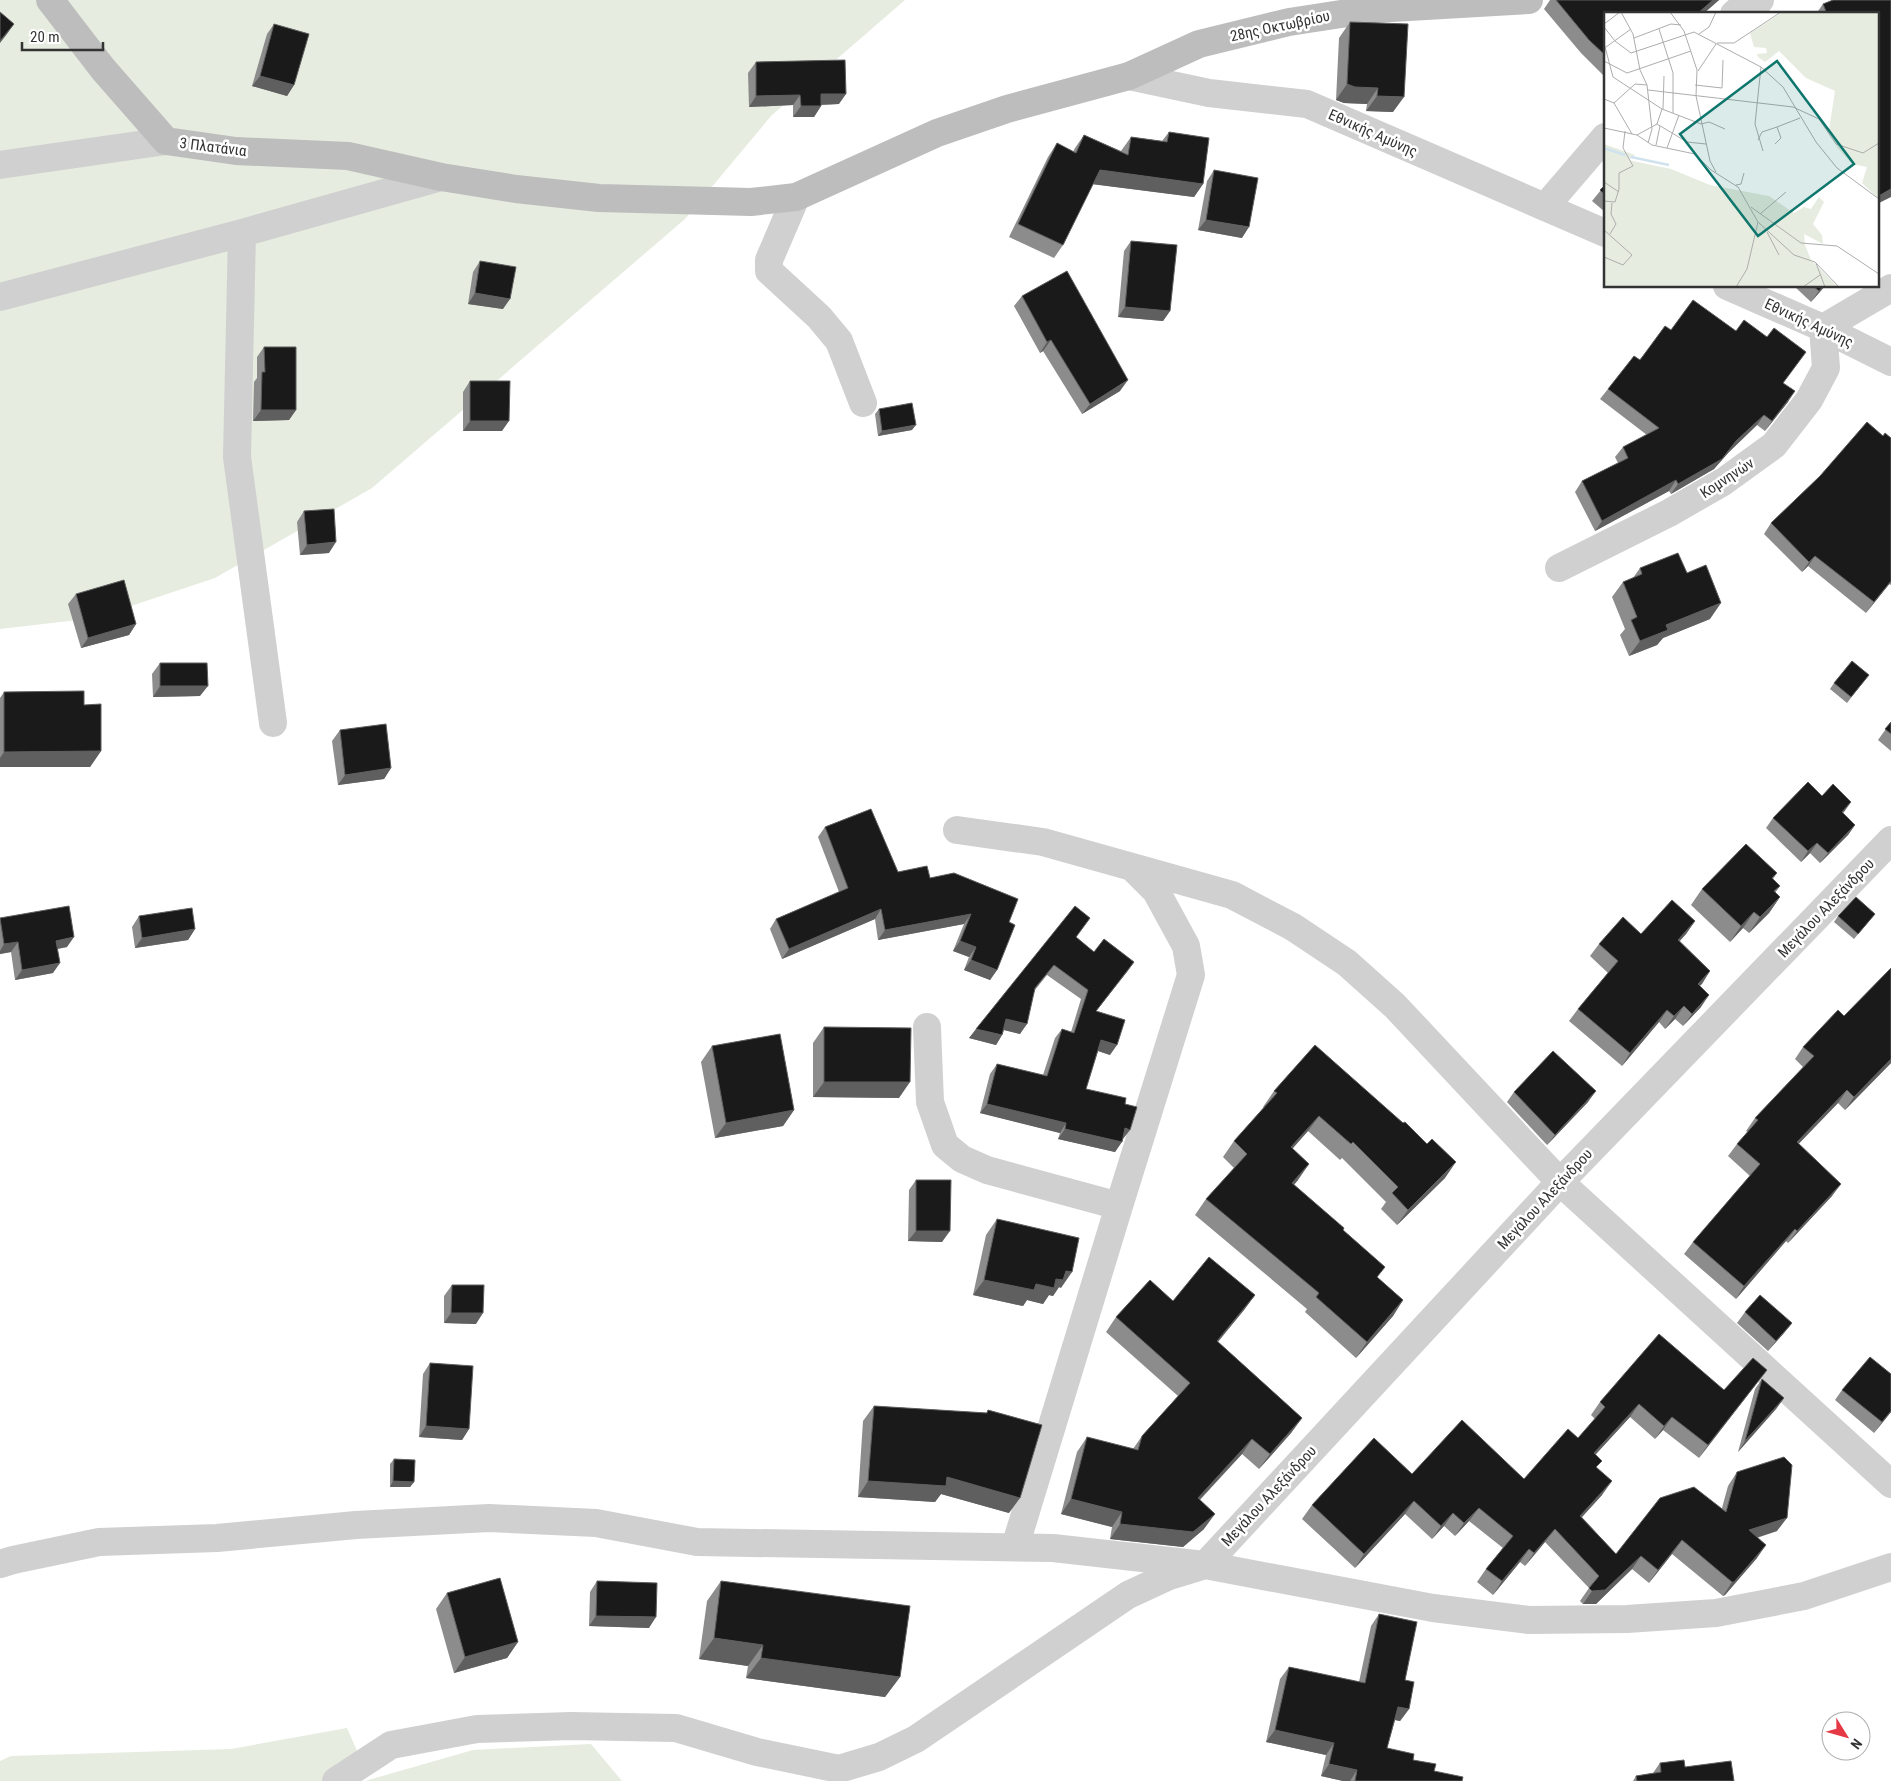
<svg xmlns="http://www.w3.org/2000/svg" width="1891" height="1781" font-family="'Roboto Condensed',sans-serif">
<rect width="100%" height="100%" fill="#fff"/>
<path fill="#e6ecdf" d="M0 0H905L771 116 685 219 372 488 215 578 95 618 0 629Z
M347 1728 362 1762 355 1781H0V1761L11 1756 231 1749Z
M591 1744 622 1781H365L473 1750Z"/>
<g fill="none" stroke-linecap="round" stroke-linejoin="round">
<path stroke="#d0d0d0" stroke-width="28" d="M1734 14 1742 7 1760 0
M1129 76 1209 93 1307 104 1605 233
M0 165 166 141
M796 197 769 260V271L819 317 839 341 863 403
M1545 207 1605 137
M242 233 237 457 273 723
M1727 286 1823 328 1891 362
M0 297 242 233 441 177
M1559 568 1669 513 1723 482 1774 445 1809 400 1826 368 1823 328 1891 288
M957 830 1043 842 1232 895 1293 927 1347 963 1395 1006 1560 1182 1891 1484
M927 1027 930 1102 945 1145 962 1159 987 1170 1119 1206 1015 1547
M1119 1206 1191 975 1186 946 1156 891 1132 867
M0 1564 13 1560 99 1542 217 1538 356 1525 489 1518 596 1523 697 1542 1053 1548 1205 1565 1433 1608 1529 1620 1627 1619 1716 1613 1804 1596 1891 1567
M336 1781 391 1745 477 1729 571 1726 676 1728 757 1752 839 1769 879 1757 916 1739 1128 1595 1169 1576 1205 1565 1560 1182 1891 840"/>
<path stroke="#bdbdbd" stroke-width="28" d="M50 0 103 69 166 141 236 151 348 156 441 177 516 189 599 198 751 202 796 197 937 133 1007 109 1129 76 1199 44 1289 22 1374 9 1529 0"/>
</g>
<path fill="#8c8c8c" d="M1550 0H1719L1703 14H1605V77L1581 53 1544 9Z
M1823 4 1877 14H1816Z
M1350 22 1393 112 1366 111 1367 104 1344 103 1336 100 1339 38Z
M274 24 294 85 287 96 252 86 267 34Z
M756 62 839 104 821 105V106L814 117H793V105L749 107 748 73Z
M1169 132 1203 184 1194 197 1093 184 1063 245 1054 258 1009 237 1048 157 1057 143 1073 152 1075 148 1084 135 1121 151 1131 137 1162 141Z
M1214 170 1242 238 1198 230 1207 181Z
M1605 185V212L1592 201Z
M1131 241 1170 311 1163 321 1118 317 1124 251Z
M480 261 503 309 468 304 473 272Z
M1794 286H1825L1811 302Z
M1022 296 1120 391 1082 414 1043 351 1040 353 1014 306Z
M1671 330 1783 383 1788 402 1765 431 1757 425 1729 452 1714 469 1671 494 1669 491 1595 531 1575 492 1582 481 1618 463 1615 457 1623 447 1647 435 1600 399 1608 389Z
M264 347 296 410 289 420 253 421 254 382 257 378V357Z
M470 381 502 431H463V392Z
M879 409 912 430 878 436 875 414Z
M1883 436 1891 438V585L1889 584 1866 613 1808 566 1802 572 1764 534 1771 523Z
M304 511 329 553 300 555 297 522Z
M1640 568 1687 573 1710 619 1663 638 1657 645 1629 656 1620 635 1625 629 1612 597 1623 582 1633 578Z
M76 594 136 624 129 635 81 648 68 604Z
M160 663 200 696 153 697 152 674Z
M1865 680 1847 703 1830 689 1834 683Z
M4 692 84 705 101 751 90 767H0V698Z
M1891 722V751L1878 740Z
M340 730 391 768 384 779 338 785 332 741Z
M1822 796 1843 813 1855 825 1848 835 1820 863 1810 853 1801 862 1766 828 1773 818Z
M825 827 898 872 930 878 1009 922 997 970 990 980 964 970 969 957 953 951 964 924 878 940 875 919 782 959 770 929 776 919 839 892 818 837Z
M1777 873 1773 879 1780 886 1775 893 1780 897 1769 913 1749 933 1743 928 1730 942 1691 905 1702 889Z
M1875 914 1854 939 1834 922 1838 916Z
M139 916 195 929 188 940 135 948 132 927Z
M0 918 67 947 58 949 53 973 15 980 11 952 0 954Z
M1090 918 1076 937 1094 952 1134 962 1096 1011 1110 1055 1098 1051 1086 1089 1125 1104 1123 1139 1115 1152 1058 1139 1060 1133 980 1113 990 1074 997 1064 1043 1075 1055 1038 1062 1029 1071 1032 1081 999 1047 975 1035 990 1020 1034 1004 1030 1002 1035 996 1045 969 1038Z
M1695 921 1686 934 1680 941 1710 971 1699 986 1701 1007 1683 1026 1675 1019 1665 1029 1659 1022 1622 1066 1569 1021 1578 1009 1608 973 1590 956 1599 944Z
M824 1027 899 1098 813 1097V1043Z
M712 1046 794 1110 783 1126 715 1138 701 1062Z
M1803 1047 1891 1063 1845 1110 1838 1103 1798 1144 1832 1196 1788 1243 1786 1241 1736 1299 1684 1254 1693 1242 1750 1176 1728 1156 1737 1144 1748 1132 1746 1131 1755 1118 1803 1067 1795 1059Z
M1274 1091 1445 1178 1397 1225 1381 1209 1386 1202 1342 1158 1340 1160 1308 1131 1292 1148 1298 1180 1294 1185 1343 1230 1378 1278 1403 1300 1393 1316 1356 1358 1305 1312 1307 1309 1195 1215 1206 1199 1234 1168 1223 1157 1234 1141 1264 1107H1263Z
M1514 1092 1588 1102 1547 1145 1507 1102Z
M916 1180 942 1242 908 1241 909 1190Z
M997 1219 1061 1288 1059 1287 1053 1296 1049 1295 1043 1304 1027 1300 1023 1306 973 1295 986 1235Z
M452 1285 476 1324 444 1323V1296Z
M1255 1295 1244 1310 1218 1342 1302 1418 1291 1433 1259 1469 1242 1454 1200 1500 1204 1529 1183 1547 1110 1539 1112 1527 1061 1514 1077 1452 1087 1437 1133 1449 1142 1436 1178 1396 1106 1332 1116 1317 1173 1301Z
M1745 1312 1792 1323 1784 1333 1768 1351 1737 1323Z
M430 1363 469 1429 462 1440 419 1437 423 1374Z
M1891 1374V1412L1874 1433 1835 1400 1842 1390Z
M1762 1379 1784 1398 1776 1409 1738 1452 1755 1389Z
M1757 1383 1699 1458 1663 1430 1655 1439 1630 1417 1596 1454 1597 1468 1602 1495 1582 1517 1616 1554 1722 1508 1728 1486 1737 1472 1777 1531 1757 1538V1558L1725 1595 1723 1596 1672 1554 1649 1583 1632 1569 1596 1604H1583L1580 1601 1589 1588 1545 1542 1525 1566 1520 1562 1493 1595 1477 1582 1486 1569 1503 1548 1469 1521 1455 1536 1444 1526 1432 1539 1405 1514 1355 1568 1302 1519 1312 1505 1412 1474 1524 1479 1578 1438 1595 1419 1591 1415 1600 1402 1724 1390Z
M874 1406 986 1413 988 1410 1009 1513 941 1494 935 1502 858 1497 863 1421Z
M394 1459 414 1482 410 1487H390V1464Z
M597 1581 649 1628 589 1626 590 1592Z
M721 1581 900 1677 885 1697 746 1678 748 1666 699 1659 707 1601Z
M447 1593 518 1642 507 1658 454 1673 436 1609Z
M1379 1614 1405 1680 1409 1709 1400 1721 1395 1720 1387 1748 1413 1760 1434 1771 1462 1781H1343L1321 1776 1326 1755 1266 1742 1280 1679 1289 1667 1359 1682 1371 1626Z
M1660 1763 1685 1767 1734 1781H1633L1636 1776 1653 1773Z"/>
<path fill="#5f5f5f" d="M1713 0H1719L1703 14H1697Z
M14 24 7 34 0 43V41Z
M260 76 294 85 287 96 252 86Z
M1347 84 1378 88 1367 104 1344 103 1336 100Z
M821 94H846L839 104 814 105Z
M800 95 793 105 749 107 756 96Z
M1377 96 1404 97 1393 112 1366 111Z
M801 106H821L814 117H793Z
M1100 170 1203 184 1194 197 1091 184Z
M1891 189V197L1877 204V197Z
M1206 220 1249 227 1242 238 1198 230Z
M1823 286H1825L1811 302 1819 291Z
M475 293 510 299 503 309 468 304Z
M1125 307 1170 311 1163 321 1118 317Z
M1051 340 1043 351 1040 353 1047 342Z
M1128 380 1120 391 1082 414 1090 404Z
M1795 391 1788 402 1765 431 1772 421Z
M261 410H296L289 420 253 421Z
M1764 415 1757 425 1729 452 1714 469 1671 494 1678 484 1736 441Z
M470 421H509L502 431H463Z
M916 425 912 430 878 436 882 431Z
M1676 480 1669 491 1595 531 1602 521Z
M336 542 329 553 300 555 307 545Z
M1815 556 1808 566 1802 572 1809 562Z
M1891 581V582L1866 613 1874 602Z
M1721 603 1710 619 1663 638 1657 645 1629 656 1640 641 1666 625Z
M136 624 129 635 81 648 88 638Z
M160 686H208L200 696 153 697Z
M101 751 90 767H0V758L4 752Z
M391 768 384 779 338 785 345 775Z
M1851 802 1844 812 1834 822 1842 812Z
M1855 825 1848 835 1820 863 1828 853Z
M1817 843 1810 853 1801 862 1808 851Z
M1780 897 1769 913 1749 933 1760 917Z
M881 909 875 919 782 959 789 949Z
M1754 912 1743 928 1730 942 1741 926Z
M971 914 964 924 878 940 885 930Z
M1695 921 1686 934 1669 952 1678 940Z
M195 929 188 940 135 948 142 938Z
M74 937 67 947 50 950 56 941Z
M960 941 976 947 969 957 953 951Z
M18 942 11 952 0 954V951L4 944Z
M971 960 997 970 990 980 964 970Z
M1134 962 1127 972 1089 1020 1096 1011Z
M60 963 53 973 15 980 22 970Z
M1710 971 1702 984 1689 996 1698 984Z
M1709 995 1701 1007 1683 1026 1692 1014Z
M1684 1006 1675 1019 1665 1029 1674 1016Z
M1667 1010 1659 1022 1622 1066 1630 1053Z
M1006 1019 1027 1024 1020 1034 1000 1029Z
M976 1029 1002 1035 996 1045 969 1038Z
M1101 1040 1117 1045 1110 1055 1095 1050Z
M1891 1059V1063L1845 1110 1854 1097Z
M824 1082H910L899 1098 813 1097Z
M1847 1090 1838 1103 1788 1155 1797 1142Z
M1596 1091 1588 1102 1547 1145 1555 1135Z
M987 1104 1066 1123 1060 1133 980 1113Z
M794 1110 783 1126 715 1138 726 1123Z
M1319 1116 1308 1131 1280 1163 1291 1147Z
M1125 1128 1130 1130 1123 1139 1119 1138Z
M1065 1129 1122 1142 1115 1152 1058 1139Z
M1456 1162 1445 1178 1397 1225 1408 1210Z
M1309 1164 1298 1180 1281 1199 1292 1183Z
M1841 1184 1832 1196 1788 1243 1797 1231Z
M1795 1229 1786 1241 1736 1299 1744 1286Z
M916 1231H950L942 1242 908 1241Z
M1066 1271 1072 1272 1061 1288 1059 1287 1053 1296 1049 1295 1043 1304 1027 1300 1023 1306 973 1295 984 1280 1036 1284 1056 1279Z
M1255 1295 1244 1310 1206 1356 1217 1341Z
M1403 1300 1393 1316 1356 1358 1367 1342Z
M451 1313H483L476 1324 444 1323Z
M1792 1323 1784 1333 1768 1351 1776 1341Z
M1767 1370 1757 1383 1699 1458 1708 1445Z
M1784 1398 1776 1409 1738 1452 1745 1441Z
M1639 1404 1630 1417 1585 1466 1594 1453Z
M1891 1411V1412L1874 1433 1882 1422Z
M1672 1417 1663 1430 1655 1439 1664 1426Z
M1302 1418 1291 1433 1259 1469 1270 1454Z
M426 1426 469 1429 462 1440 419 1437Z
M1252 1439 1242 1454 1187 1513 1198 1498Z
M947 1477 1020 1498 1009 1513 941 1494 935 1502 858 1497 868 1481Z
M393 1481 414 1482 410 1487H390Z
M1612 1481 1602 1495 1571 1529 1580 1516Z
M1071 1499 1122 1512 1112 1527 1061 1514Z
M1414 1501 1405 1514 1355 1568 1364 1554Z
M1479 1508 1469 1521 1455 1536 1464 1523Z
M1453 1513 1444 1526 1432 1539 1441 1526Z
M1215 1514 1204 1529 1183 1547 1110 1539 1120 1524Z
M1787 1518 1777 1531 1739 1543 1749 1530Z
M1555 1529 1545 1542 1525 1566 1534 1553Z
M1682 1540 1672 1554 1649 1583 1658 1570Z
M1766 1545 1757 1558 1725 1595 1723 1596 1732 1582Z
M1529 1549 1520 1562 1493 1595 1502 1581Z
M1641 1556 1632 1569 1596 1604H1583L1592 1591Z
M596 1616 656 1617 649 1628 589 1626Z
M714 1638 763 1645 748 1666 699 1659Z
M518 1642 507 1658 454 1673 465 1657Z
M761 1658 900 1677 885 1697 746 1678Z
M1398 1707 1409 1709 1400 1721 1390 1719Z
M1275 1730 1334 1743 1326 1755 1266 1742Z
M1329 1764 1357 1770 1350 1781H1343L1321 1776Z"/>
<path fill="#1a1a1a" stroke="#5f5f5f" d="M1556 0H1713L1697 14H1605V55L1589 40Z
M1833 0H1891V189L1877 197V14H1827L1823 4Z
M0 12 14 24 0 41Z
M1350 22 1408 24 1404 97 1377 96 1378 88 1355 87 1347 84Z
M274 24 309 34 294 85 260 76Z
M845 60 846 94H821V106H801L800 95 756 96V62Z
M1169 132 1209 138 1203 184 1100 170 1063 245 1018 224 1057 143 1076 153 1084 135 1128 155 1131 137 1167 142Z
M1214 170 1258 178 1249 227 1206 220Z
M1605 185V195L1600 190Z
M1131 241 1177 245 1170 311 1125 307Z
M480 261 516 267 510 299 475 293Z
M1067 271 1128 380 1090 404 1051 340 1047 342 1022 296Z
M1813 286H1823L1819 291Z
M1693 300 1736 331 1744 320 1767 337 1774 328 1806 352 1783 383 1795 391 1772 421 1764 415 1736 441 1722 459 1678 484 1676 480 1602 521 1582 481 1628 458 1623 447 1659 428 1608 389 1634 356 1640 360 1665 326 1671 330Z
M264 347H296V410H261L262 372H265Z
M470 381H510L509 421H470Z
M912 403 916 425 882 431 879 409Z
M1867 422 1883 436 1885 433 1891 438V581L1874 602 1815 556 1809 562 1771 523 1820 476Z
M334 509 336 542 307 545 304 511Z
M1678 553 1687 573 1706 565 1721 603 1666 625 1668 630 1640 641 1631 620 1637 617 1623 582 1642 574 1640 568Z
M124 580 136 624 88 638 76 594Z
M1852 661 1869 675 1851 697 1834 683Z
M160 663H207L208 686H160Z
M84 691V705L101 704V751L4 752V692Z
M1891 722V734L1885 729Z
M386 724 391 768 345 775 340 730Z
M1808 782 1822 796 1833 784 1851 802 1842 812 1855 825 1828 853 1817 843 1808 851 1773 818Z
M871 809 898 872 927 866 930 878 954 873 1018 899 1009 922 1015 925 997 970 971 960 976 947 960 941 971 914 885 930 881 909 789 949 776 919 848 888 825 827Z
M1746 844 1777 873 1772 878 1780 886 1774 891 1780 897 1760 917 1754 912 1741 926 1702 889Z
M1856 897 1875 914 1858 934 1838 916Z
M1672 900 1695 921 1678 940 1710 971 1698 984 1709 995 1692 1014 1684 1006 1674 1016 1667 1010 1630 1053 1578 1009 1618 961 1599 944 1623 917 1641 934Z
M69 906 74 937 56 941 60 963 22 970 18 942 4 944 0 918Z
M1075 906 1090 918 1076 937 1094 952 1104 939 1134 962 1096 1011 1125 1020 1117 1045 1101 1040 1086 1089 1126 1098 1125 1104 1137 1107 1130 1130 1125 1128 1122 1142 1065 1129 1066 1123 987 1104 997 1064 1047 1076 1062 1029 1074 1033 1088 990 1054 965 1035 988 1027 1024 1006 1019 1002 1035 976 1029Z
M192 908 195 929 142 938 139 916Z
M1891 968V1059L1854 1097 1847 1090 1797 1142 1841 1184 1797 1231 1795 1229 1744 1286 1693 1242 1760 1164 1737 1144 1758 1120 1755 1118 1814 1056 1803 1047 1838 1010 1844 1016Z
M824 1027 911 1028 910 1082H824Z
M780 1034 794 1110 726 1123 712 1046Z
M1315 1045 1403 1123 1405 1122 1427 1144 1432 1139 1456 1162 1408 1210 1392 1193 1398 1187 1353 1142 1351 1144 1319 1116 1291 1147 1309 1164 1292 1183 1344 1228 1343 1230 1385 1267 1377 1277 1403 1300 1367 1342 1316 1297 1319 1293 1206 1199 1247 1154 1234 1141 1277 1093 1274 1091Z
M1553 1051 1596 1091 1555 1135 1514 1092Z
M916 1180H951L950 1231H916Z
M997 1219 1079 1238 1072 1272 1066 1271 1063 1280 1056 1279 1054 1288 1036 1284 1034 1290 984 1280Z
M1209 1257 1255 1295 1217 1341 1302 1418 1270 1454 1252 1439 1198 1498 1215 1514 1193 1532 1120 1524 1122 1512 1071 1499 1087 1437 1138 1450 1142 1436 1190 1383 1116 1317 1150 1280 1173 1301Z
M452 1285H484L483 1313H451Z
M1760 1295 1792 1323 1776 1341 1745 1312Z
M1659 1334 1724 1390 1753 1358 1767 1370 1708 1445 1672 1417 1664 1426 1639 1404 1594 1453 1602 1461 1596 1467 1612 1481 1580 1516 1616 1554 1660 1498 1694 1487 1726 1512 1737 1472 1784 1457 1792 1465 1787 1518 1749 1530 1766 1545 1734 1582H1732L1682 1540 1658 1570 1641 1556 1605 1590 1592 1591 1589 1588 1599 1576 1555 1529 1534 1553 1529 1549 1502 1581 1486 1569 1513 1536 1479 1508 1464 1523 1453 1513 1441 1526 1414 1501 1364 1554 1312 1505 1374 1438 1412 1474 1462 1420 1524 1479 1568 1429 1578 1438 1605 1407 1600 1402Z
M1870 1357 1891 1374V1411L1882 1422 1842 1390Z
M430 1363 473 1366 469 1429 426 1426Z
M1762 1379 1784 1398 1745 1441Z
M874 1406 987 1413 988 1410 1042 1425 1020 1498 947 1477 946 1486 868 1481Z
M394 1459 415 1460 414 1482 393 1481Z
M500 1578 518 1642 465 1657 447 1593Z
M597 1581 657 1583 656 1617 596 1616Z
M721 1581 910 1606 900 1677 761 1658 763 1645 714 1638Z
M1379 1614 1417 1622 1405 1680 1414 1682 1409 1709 1398 1707 1387 1748 1414 1754 1413 1760 1436 1764 1434 1771 1463 1777 1462 1781H1355L1357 1770 1329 1764 1334 1743 1275 1730 1289 1667 1365 1683Z
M1684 1760 1685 1767 1731 1761 1734 1781H1637L1636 1776 1661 1772 1660 1763Z"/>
<g text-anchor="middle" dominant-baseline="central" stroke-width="5" stroke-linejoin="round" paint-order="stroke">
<g font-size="15" fill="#333" stroke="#fff">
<text transform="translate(1280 26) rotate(-12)">28ης Οκτωβρίου</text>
<text transform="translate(1373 133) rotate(24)">Εθνικής Αμύνης</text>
<text transform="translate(213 147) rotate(7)">3 Πλατάνια</text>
<text transform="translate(1809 323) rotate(25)">Εθνικής Αμύνης</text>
<text transform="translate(1727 478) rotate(-33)">Κομνηνών</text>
<text transform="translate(1826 908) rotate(-46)">Μεγάλου Αλεξάνδρου</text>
<text transform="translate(1545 1199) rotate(-47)">Μεγάλου Αλεξάνδρου</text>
<text transform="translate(1269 1496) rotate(-47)">Μεγάλου Αλεξάνδρου</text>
</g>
</g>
<g transform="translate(1604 12)">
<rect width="275" height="275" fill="#fff"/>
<path d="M179 0H275V187L258 171 263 155 248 152 233 135 225 118 231 79 202 66 175 39 161 50 154 45 153 42 163 41 162 36 150 35 146 21ZM0 132 31 143 24 148 67 157 106 173 165 184 190 201 200 195 207 197 215 185 220 190 209 212 218 223 219 232 200 222 201 233 207 248 234 275H0Z" fill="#e6ecdf"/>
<path fill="none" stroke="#cfe2ee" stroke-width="2.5" d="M0 136 21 143M27 145 65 153"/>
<path fill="none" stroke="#adadad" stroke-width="1" d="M17 0 29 22 36 58 43 73 48 117 44 131M66 0 80 19 93 58 92 84 106 149 112 160M0 12 16 0M0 15 11 29 27 41 90 20 157 55M55 17 69 61V101M95 22 105 15 112 0M30 26 67 12 77 13M0 31 9 65 58 97 97 112 105 110 121 117M113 31H130L177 0M2 35 27 17M0 49 23 61 87 39M94 59 112 32M91 73 118 76 119 48M44 78 189 95 215 107 232 132 259 141 275 131M0 87 10 91 28 122M10 91 31 72 43 73M59 97 60 64M53 112 83 130 102 132M0 116 33 123 48 133 91 142 107 158 134 175 154 210 143 257 132 275M33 123 53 112 58 97M154 128 158 120 173 115M171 132 177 126 173 115 196 106M52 133 56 114M63 136 75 103M159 139 151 112 157 55 179 75 212 130 233 156 275 187M0 170 15 180M132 173 137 172 140 161M0 189 11 190 15 177V161L29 154 19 136 21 119M147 195 197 231 233 234 275 262M156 202 182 180M154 210 190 243 211 250 235 275M0 218 28 243 19 253 0 245M163 220 175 243M6 222 12 212 7 202 8 191M212 251 221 275M199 275 216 263"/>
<path fill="#0f766e" fill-opacity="0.15" stroke="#0f766e" stroke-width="2.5" d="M173 49 250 152 154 224 76 122Z"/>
<rect width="275" height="275" fill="none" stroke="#333" stroke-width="2.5"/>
</g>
<g transform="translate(1846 1736) rotate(127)"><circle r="24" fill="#ffffff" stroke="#adadad"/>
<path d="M0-4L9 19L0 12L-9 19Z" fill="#e63946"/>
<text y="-8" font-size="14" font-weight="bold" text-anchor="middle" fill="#333333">N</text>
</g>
<path d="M22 42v8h81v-8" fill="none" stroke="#333333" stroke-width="2.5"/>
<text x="30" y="42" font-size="15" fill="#333333" stroke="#ffffff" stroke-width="4" paint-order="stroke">20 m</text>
</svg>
